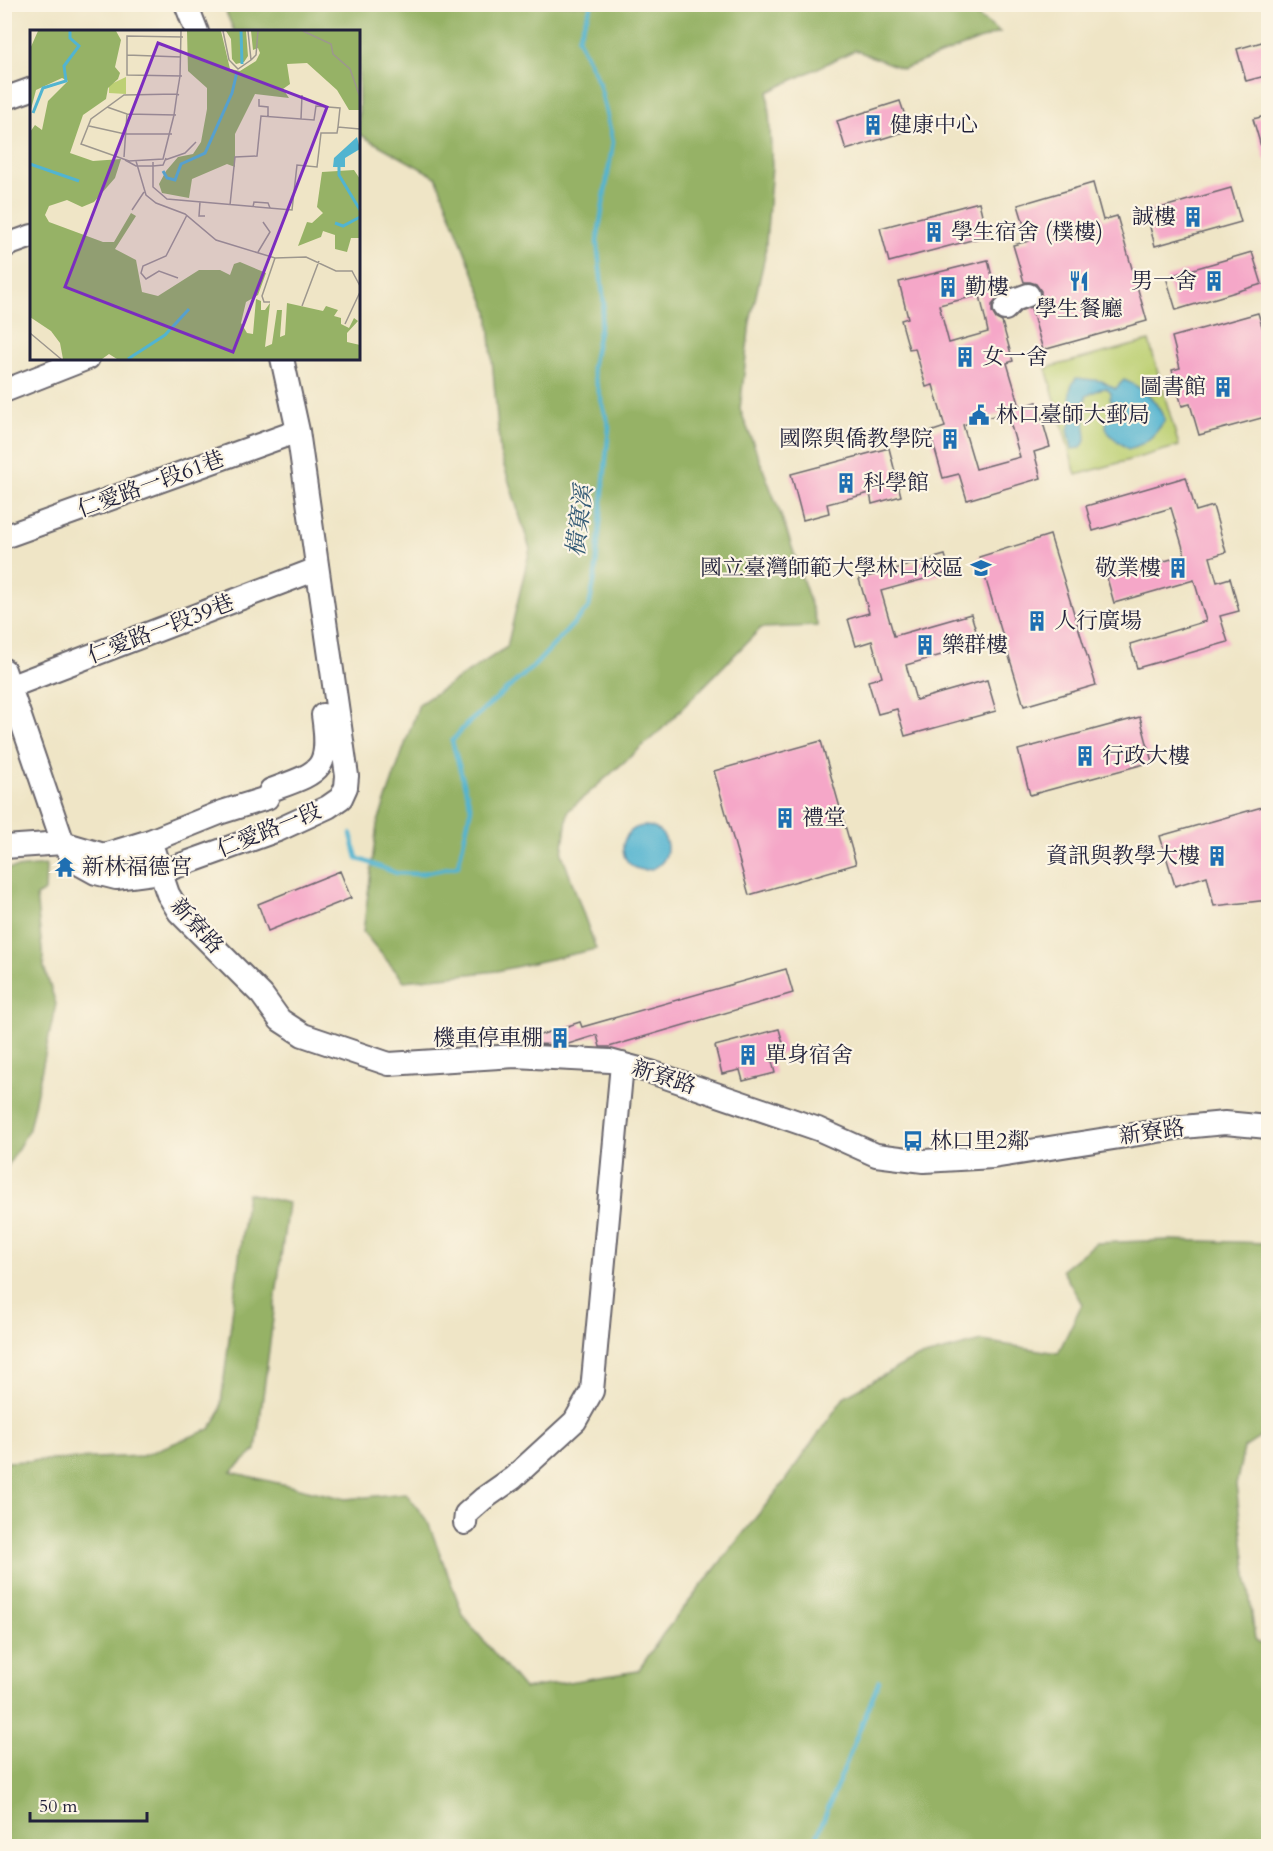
<svg xmlns="http://www.w3.org/2000/svg" width="1273" height="1851" font-family="Cardo,'Noto Serif TC',serif">
<rect width="100%" height="100%" fill="#fcf5e5"/>
<filter id="ink" filterUnits="userSpaceOnUse"><feTurbulence type="fractalNoise" baseFrequency=".0167" numOctaves="2"/><feDisplacementMap in="SourceGraphic" scale="12" xChannelSelector="R" yChannelSelector="G"/><feConvolveMatrix kernelMatrix="1 2 1 2 8 2 1 2 1" color-interpolation-filters="sRGB"/></filter>
<filter id="wash" filterUnits="userSpaceOnUse"><feTurbulence type="fractalNoise" baseFrequency=".008" numOctaves="4" result="noise"/><feDisplacementMap in="SourceGraphic" scale="24" xChannelSelector="R" yChannelSelector="G"/><feGaussianBlur stdDeviation="1.35" result="paint"/><feColorMatrix in="noise" values="0 0 0 0 0 0 0 0 0 0 0 0 0 0 0 0 0 1.4 0 .05"/><feComposite in="paint" operator="in"/></filter>
<g filter="url(#wash)">
<rect width="100%" height="100%" fill="#efe5c6"/>
<path fill="#bdd074" stroke="#707958" stroke-width="1.5" d="M1149 341 1179 446 1076 475 1046 368Z"/>
<path fill="#96b266" stroke="#5c6a50" stroke-width="1.5" d="M962 5 1000 32 903 69 855 50 768 92 772 166 765 256 750 322 740 409 785 526 818 626 761 628 662 729 568 811 562 854 596 949 497 971 404 981 363 932 377 825 419 704 507 647 530 549 500 453 488 311 436 177 359 134 358 32 234 31 223 5Z
M46 865 45 891 36 896 44 967 56 1004 29 1129 5 1171V869Z
M247 1193 288 1203 256 1450 231 1472 346 1499 406 1493 428 1522 464 1617 524 1689 638 1671 663 1634 781 1486 845 1396 913 1359 982 1341 1058 1353 1082 1304 1062 1270 1096 1243 1169 1240 1268 1243V1432L1244 1448 1236 1485 1255 1639 1268 1650V1846H5V1462L142 1456 210 1429 220 1412Z"/>
<path fill="#52b4d0" stroke="#3a6b86" stroke-width="1.5" d="M1076 378 1102 381 1115 389 1124 380C1147 390 1155 399 1165 420 1154 436 1147 444 1128 449 1106 432 1098 430 1116 404L1110 399 1111 393 1106 388 1100 389 1086 396 1084 415 1086 439 1081 448 1072 449 1068 429C1079 409 1068 409 1070 391 1070 387 1074 382 1076 378Z
M623 848a22 22 0 1 1 44 0a22 22 0 1 1-44 0Z"/>
<g fill="none" stroke-linecap="round" stroke-linejoin="round">
<path stroke="#52b4d0" stroke-width="4.5" d="M351 834 357 858 396 873 419 874 458 866 471 808 452 741 466 725 536 664 589 607 595 577 609 427 592 368 604 304 597 242 613 142 599 83 578 38 592 4
M813 1846 879 1681"/>
</g>
<g id="blocks">
<path fill="#f5a7c8" fill-rule="evenodd" d="M1269 40V75L1246 81 1237 49Z
M900 101 910 130 846 150 837 121Z
M1269 115V159L1265 160 1253 119Z
M1093 183 1103 220 1117 216 1147 321 1043 350 1031 308 1039 303 1041 298V291L1036 284 1030 282H1024L1013 245 1029 241 1018 205Z
M1231 188 1241 222 1155 246 1146 212Z
M979 202 987 236 889 262 880 228Z
M1252 252 1262 284 1176 310 1166 277Z
M988 260 996 293H1002L992 305V312L996 319 1002 322 1013 361 1007 363 1020 407 1037 402 1050 447 1034 452 1041 478 967 500 959 474 943 478 930 432 945 427 933 385 926 387 915 348 909 349 901 320 908 318 899 282ZM980 295 988 332 949 343 939 305ZM1007 412 1020 457 976 469 963 425Z
M1258 313 1269 349V416L1199 435 1190 404 1182 406 1172 370 1180 368 1172 337Z
M889 448 901 496 872 504 870 493 827 504 829 513 803 520 791 474Z
M1186 477 1196 511 1213 506 1226 552 1210 557 1217 582 1230 578 1239 611 1220 616 1228 642 1137 668 1130 644 1206 621 1194 580 1114 603 1107 578 1185 555 1171 508 1093 531 1086 506Z
M1050 535 1096 685 1024 706 979 557Z
M945 555 950 572 881 591 894 636 971 614 980 644 906 665 916 700 987 680 996 711 905 736 897 709 878 714 868 681 882 677 872 641 856 646 848 619 869 613 859 579Z
M1140 717 1152 762 1030 795 1018 750Z
M821 741 856 864 749 895 714 771Z
M1269 805V900L1214 906 1207 876 1175 886 1160 836Z
M340 871 351 898 268 931 258 904Z
M786 969 793 993 609 1047H600L597 1035 565 1045 536 1044 534 1037 580 1022 582 1027Z
M779 1029 786 1053 771 1057 775 1073 743 1081 740 1070 722 1074 715 1046Z"/>
</g>
</g>
<g filter="url(#ink)">
<use href="#blocks" fill-opacity="0" stroke="#6a666c" stroke-width="1.5"/>
<g fill="none" stroke-linecap="round" stroke-linejoin="round">
<g stroke="#6a666c" stroke-width="26">
<path id="minor" d="M186 4 197 32
M4 99 32 89
M4 246 32 236
M1005 309 1014 300 1028 295
M4 391 88 358
M4 537 298 431
M4 670 63 843 76 862 96 873 116 878 161 872 278 830 328 807 341 798 346 787 347 776 298 431 282 358
M4 689 317 569
M150 841 168 894 179 912 262 995 280 1020 303 1035 389 1064 515 1056 610 1061 651 1072 818 1129 876 1155 924 1161 993 1157 1183 1127 1225 1123 1268 1127
M4 847 63 843 104 855 150 841 222 812 267 798 271 790C320 772 331 771 323 715
M465 1523 466 1514 483 1499 513 1478 575 1421 592 1391 622 1064"/>
</g>
<use href="#minor" stroke="#fff" stroke-width="22"/>
</g>
</g>
<defs>
<g id="building-bare" transform="scale(1.62)"><path d="M-4-6H4V6H1V3H-1V6H-4ZM-2.5-4.3h1.7v1.8h-1.7ZM.8-4.3h1.7v1.8H.8ZM-2.5-1h1.7V.8h-1.7ZM.8-1h1.7V.8H.8Z" fill="#1f6fb2" stroke="#fcf5e5" stroke-width="2.5" paint-order="stroke"/></g>
<g id="restaurant-bare" transform="scale(1.62)"><path d="M-5-6h1v4h1v-4h1v4h1v-4h1v5L-1.5 .5V6h-2V.5L-5-1ZM5-6V6H3V1.5H1.5Q1.5-4 5-6Z" fill="#1f6fb2" stroke="#fcf5e5" stroke-width="2.5" paint-order="stroke"/></g>
<g id="civic-bare" transform="scale(1.62)"><path d="M-.6-6.5H3V-4.5H.6V-3L4-1V1h2V6H-6V1h2V-1L-.6-3ZM-1.2 2.5V6h2.4V2.5Z" fill="#1f6fb2" stroke="#fcf5e5" stroke-width="2.5" paint-order="stroke"/></g>
<g id="university-bare" transform="scale(1.62)"><path d="M0-5L7-2L0 1L-7-2ZM-4 1L0 2.5L4 1V4Q0 6-4 4Z" fill="#1f6fb2" stroke="#fcf5e5" stroke-width="2.5" paint-order="stroke"/></g>
<g id="temple-bare" transform="scale(1.62)"><path d="M0-6L5-2H3V0L6.5 2.5H4V6H1.5V3h-3V6H-4V2.5H-6.5L-3 0V-2H-5Z" fill="#1f6fb2" stroke="#fcf5e5" stroke-width="2.5" paint-order="stroke"/></g>
<g id="bus-bare" transform="scale(1.62)"><path d="M-5-6H5V4H4V6H2V4H-2V6H-4V4H-5ZM-3.5-4V0h7V-4ZM-3.5 1.2v1.5H-2V1.2ZM2 1.2v1.5H3.5V1.2Z" fill="#1f6fb2" stroke="#fcf5e5" stroke-width="2.5" paint-order="stroke"/></g>
</defs>
<g fill-rule="evenodd">
<use href="#building-bare" x="873" y="125"/>
<use href="#building-bare" x="1193" y="217"/>
<use href="#building-bare" x="934" y="232"/>
<use href="#restaurant-bare" x="1079" y="281"/>
<use href="#building-bare" x="1214" y="281"/>
<use href="#building-bare" x="948" y="287"/>
<use href="#building-bare" x="965" y="357"/>
<use href="#building-bare" x="1223" y="387"/>
<use href="#civic-bare" x="979" y="415"/>
<use href="#building-bare" x="950" y="439"/>
<use href="#building-bare" x="846" y="483"/>
<use href="#university-bare" x="981" y="568"/>
<use href="#building-bare" x="1178" y="568"/>
<use href="#building-bare" x="1037" y="621"/>
<use href="#building-bare" x="925" y="645"/>
<use href="#building-bare" x="1085" y="756"/>
<use href="#building-bare" x="785" y="818"/>
<use href="#building-bare" x="1217" y="856"/>
<use href="#temple-bare" x="65" y="867"/>
<use href="#building-bare" x="560" y="1038"/>
<use href="#building-bare" x="748" y="1055"/>
<use href="#bus-bare" x="913" y="1141"/>
</g>
<g text-anchor="middle" dominant-baseline="central" stroke-width="4.5" stroke-linejoin="round" paint-order="stroke">
<g font-size="22" fill="#22223b" stroke="#fcf5e5" text-anchor="start">
<text x="890" y="125">健康中心</text>
<text x="1176" y="217" text-anchor="end">誠樓</text>
<text x="951" y="232">學生宿舍 (樸樓)</text>
<text x="1197" y="281" text-anchor="end">男一舍</text>
<text x="965" y="287">勤樓</text>
<text x="1079" y="309" text-anchor="middle">學生餐廳</text>
<text x="982" y="357">女一舍</text>
<text x="1206" y="387" text-anchor="end">圖書館</text>
<text x="996" y="415">林口臺師大郵局</text>
<text x="933" y="439" text-anchor="end">國際與僑教學院</text>
<text x="863" y="483">科學館</text>
<text x="964" y="568" text-anchor="end">國立臺灣師範大學林口校區</text>
<text x="1161" y="568" text-anchor="end">敬業樓</text>
<text x="1054" y="621">人行廣場</text>
<text x="942" y="645">樂群樓</text>
<text x="1102" y="756">行政大樓</text>
<text x="802" y="818">禮堂</text>
<text x="1200" y="856" text-anchor="end">資訊與教學大樓</text>
<text x="82" y="867">新林福德宮</text>
<text x="543" y="1038" text-anchor="end">機車停車棚</text>
<text x="765" y="1055">單身宿舍</text>
<text x="930" y="1141">林口里2鄰</text>
</g>
<g font-size="22" fill="#22223b" stroke="#fcf5e5">
<text transform="translate(151 484) rotate(-20)">仁愛路一段61巷</text>
<text transform="translate(161 629) rotate(-21)">仁愛路一段39巷</text>
<text transform="translate(269 830) rotate(-22)">仁愛路一段</text>
<text transform="translate(197 926) rotate(48)">新寮路</text>
<text transform="translate(664 1077) rotate(18)">新寮路</text>
<text transform="translate(1152 1132) rotate(-8)">新寮路</text>
</g>
<g font-size="24" font-style="italic" fill="#355c77" stroke="#fcf5e5">
<text transform="translate(580 521) rotate(-83)">橫窠溪</text>
</g>
</g>
<g transform="translate(30 30)">
<rect width="330" height="330" fill="#efe5c6"/>
<path d="M96 47V64L79 63V55Z" fill="#bdd074"/>
<path d="M8 1H86L91 10 85 37 90 43 88 49 78 58 76 69 53 85 40 123 63 131 91 129 85 148 64 172 52 177 37 170 19 176 15 185 19 192 73 212H84L101 183 106 186 85 219 106 230 112 262 128 266 169 240H190L200 245 204 234 210 232 236 243 228 265 216 272 211 293 217 303 223 304 226 269 231 271V280H235L240 273 235 317 242 314 247 280H252L250 307 255 305 257 273 293 281 296 276 308 280 304 286 311 288V294L319 298 324 288 328 291 317 303V312L330 315V329H87L79 324 72 329H33L30 313 21 301 0 287V102L5 95 12 100 18 71 38 51 32 48 6 60 0 83V19ZM157 1H191L200 39 210 41 226 31 230 23 228 18 223 20 221 1H330V80H319L307 60 277 33 257 34 260 54 253 59 259 68 225 64 205 104V137L197 134 162 149 159 168 132 163 129 154 136 141 148 127 163 124 171 112 177 79V58L158 41ZM196 1H216L218 26 214 32 206 34 202 29 201 9ZM324 140 330 149V208H321L317 222 305 219V205L293 201 291 207 268 216 277 192 282 193 293 183 287 177 292 142Z" fill="#96b266"/>
<path d="M327 107 330 119 315 128V137H303L304 128Z" fill="#52b4d0"/>
<path fill="none" stroke="#52b4d0" stroke-width="3" d="M211 1 212 34M3 83 13 58 36 51 34 36 49 16 40 8V1M0 134 49 151M309 135V145L330 180M133 141 137 148 145 150 151 134 175 123 202 63 207 42M305 193 313 196 330 187M98 329 135 305 159 279"/>
<path fill="none" stroke="#9d978e" stroke-width="1.5" d="M193 1 199 30 208 39 221 30 218 1M273 1 301 14 303 24 320 39 330 67M97 25 151 27M221 30 226 25 228 1M152 46 97 45V6L153 7M149 65 147 64 94 65 61 89 51 114 99 131 133 129 144 85 147 64 150 46 151 1M229 69V76L238 77V86M77 77 97 84 146 85M271 89 272 65M59 96 95 104H142M94 127 97 84M95 130 106 136H123L133 135 136 128M135 130 155 123 166 112M106 131 116 165 126 173 155 184 186 210 245 228 276 227 306 241H322L330 256M123 132V157L137 169 262 180 267 135 287 137 291 103H307L308 97 330 99M170 172 169 186H175M200 175 205 127 227 126 231 86 284 90 286 76 310 78 308 97M223 177 224 172 238 173 240 178M102 180 114 162M228 222 240 202 233 192M148 248 129 241 116 249 111 243 113 236 136 226 157 185M240 272H234L232 266 245 228M272 276 289 231M315 294 330 262M0 303 31 329"/>
<path fill="#7b2cbf" fill-opacity="0.15" stroke="#7b2cbf" stroke-width="3" d="M128 13 297 77 203 322 35 257Z"/>
<rect width="330" height="330" fill="none" stroke="#22223b" stroke-width="3"/>
</g>
<rect width="1273" height="1851" fill="none" stroke="#fcf5e5" stroke-width="24"/>
<path d="M30 1812v9h117v-9" fill="none" stroke="#22223b" stroke-width="3"/>
<text x="39" y="1812" font-size="18" fill="#22223b" stroke="#fcf5e5" stroke-width="4.5" paint-order="stroke">50 m</text>
</svg>
